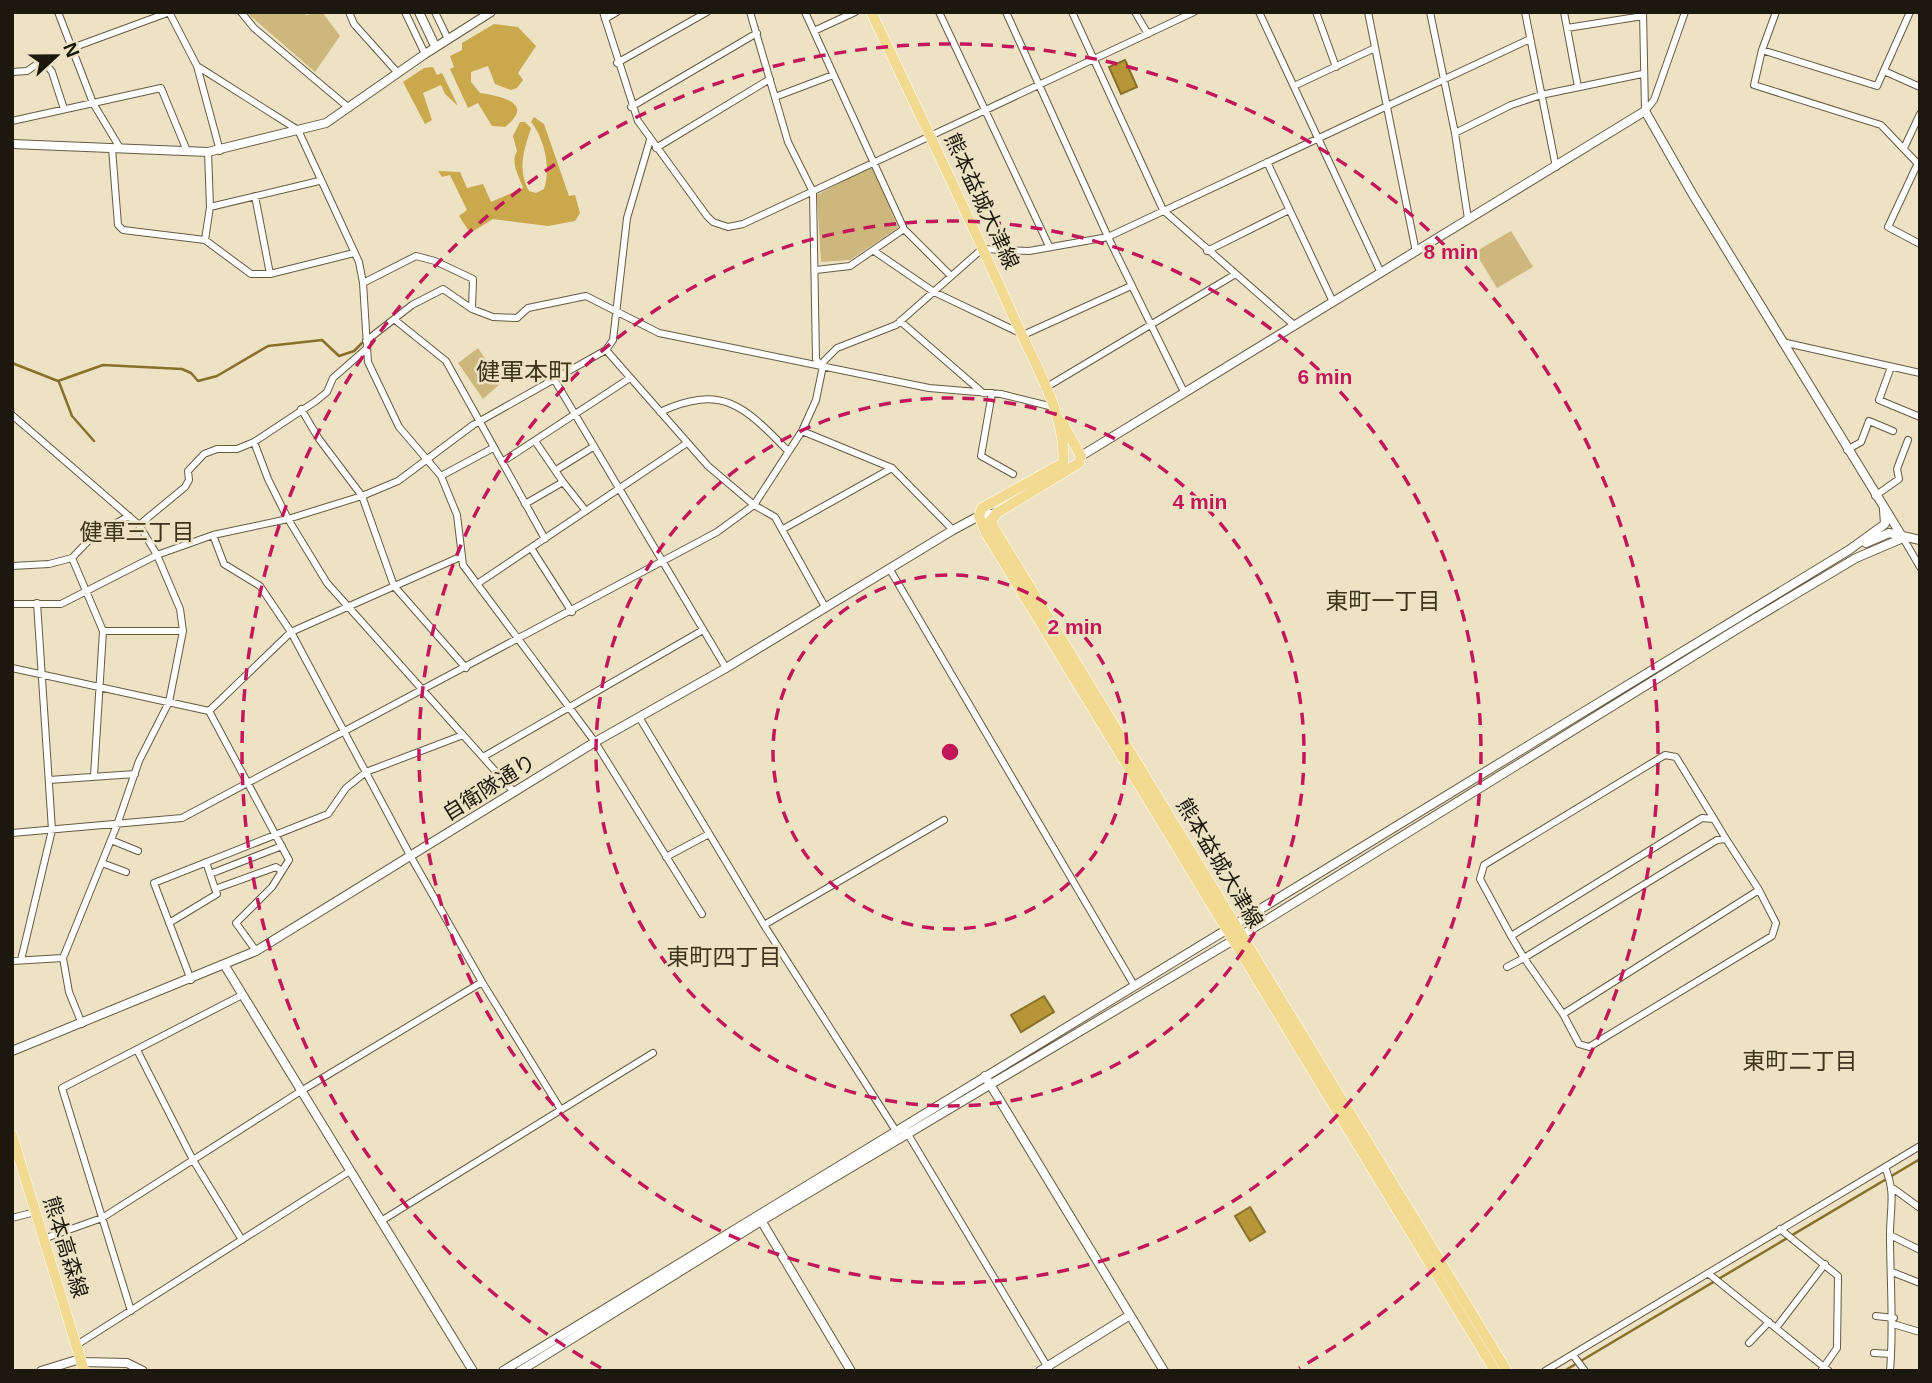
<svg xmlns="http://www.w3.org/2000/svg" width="1932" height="1383" font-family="Arial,'Noto Sans JP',sans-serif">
<rect width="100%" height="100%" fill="#ede2c4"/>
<path fill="#cdb77c" d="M246 12H304L306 15 322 12 340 36 315 72Z
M873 165 898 228 850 260 821 262 817 195Z
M1511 231 1533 267 1497 288 1475 252Z
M478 348 501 383 483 399 458 363Z"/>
<path fill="#c9a94b" d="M494 24 518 27 536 46 518 73 523 80 517 88 511 90 495 84 488 66 471 72V82L480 93C500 96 536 103 505 127L492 126 478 103 468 108 450 69 454 67 450 56 462 50V43Z
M433 67 437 75 442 73 458 106 445 94 441 85 423 93 432 120 425 124 403 82 424 68Z
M534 117 544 124 569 196 575 195 580 213 575 221 548 226 493 219 470 233 459 216 467 210 450 175 442 177 438 171 460 172 467 188 483 184 491 202 523 188C519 176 510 162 517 151L513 136 520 122H525L531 128C524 150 517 169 529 191L536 193 544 189C551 169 545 139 531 122Z"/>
<path fill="#b69636" stroke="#88702a" stroke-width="2" d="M1125 60 1137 87 1121 94 1109 67Z
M1044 996 1054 1012 1021 1032 1011 1015Z
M1250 1207 1265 1232 1250 1241 1235 1216Z"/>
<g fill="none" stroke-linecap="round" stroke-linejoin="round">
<path stroke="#88702a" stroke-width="2.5" d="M12 363 58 381 103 365 182 369 191 373 198 381 217 376 268 346 322 340 339 356 354 351 362 343
M59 382 72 416 94 441
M1564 1371 1920 1159"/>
<g stroke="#645b41" stroke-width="8">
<path id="street" d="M58 12 93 103 120 148
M169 12 197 66 220 151
M241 12 254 28 349 108
M349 12 354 24 397 72
M405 12 425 54
M435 12 448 39
M603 12 638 121 707 216 713 222 728 227 743 224 1194 12
M750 12 788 142 813 192 816 359 821 366
M805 12 904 229 951 276
M939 12 1049 246
M1006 12 1108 237 1184 392
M1072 12 1163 210 1294 325
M1135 12 1148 34
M1259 12 1381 273
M1316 12 1336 67
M1368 12 1416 252
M1430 12 1455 133 1468 219
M1525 12 1556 167
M1564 12 1578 87
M1643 12 1645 111
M1776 12 1762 50 1754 85 1881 125 1920 166
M605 19 617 12
M1567 28 1643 16
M814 31 855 12
M72 48 170 12
M1762 50 1877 86 1910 12
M617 63 707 12
M197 66 298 130 359 262 363 283 368 362 399 427 441 476 457 515 463 565 595 742 702 914
M1884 71 1920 87
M12 72 27 71 43 60 52 72 64 109
M1294 86 1375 48
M775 97 833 75
M631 107 757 33
M1645 111 1654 100 1685 12
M12 121 161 88 187 151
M1455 133 1511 105 1541 95 1642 74
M112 148 118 225 123 230 205 240 251 274H270L354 253
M656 148 770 79
M1904 148 1920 114
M1267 162 1333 302
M1917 165 1888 227 1920 244
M255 196 270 274
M210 207 319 181
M205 240 210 207 208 152
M874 251 934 292 1020 333
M1207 251 1289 210
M816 270 850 266 904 229
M363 283 416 256 435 261 473 279 472 309 493 317 517 318 528 308 586 296 659 333 929 388 1001 394 1053 407
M395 320 446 361 545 539
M900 321 983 393
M1021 336 1131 286
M366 341 412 305 443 289 472 309
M1782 342 1920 373
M606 350 708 466 754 505 775 517 825 607
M1891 367 1879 400 1920 417
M554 379 726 668
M1045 388 1234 275
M992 393 981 456 1013 474
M301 409 319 439 362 496 394 586 466 668
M660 412C723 383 745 407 788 451
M12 415 139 525 157 555 180 609 183 631 169 702 139 761 117 825 63 958 69 992 82 1024
M802 431 892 468 953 530
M535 441 563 482
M254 442 268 479 288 519 327 583 514 792
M1847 450 1861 442 1869 421 1893 431
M502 462 630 378
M556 470 593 447
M441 476 493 448
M1875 496 1899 479 1897 469 1908 440
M525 504 563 482 586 511
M139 525 185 487 189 480 188 471 204 454 217 449H237L254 442 316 401 327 392 333 378 366 349
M783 529 892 468
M213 535 224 564 260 586 291 632 411 857 482 982
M1903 538 1920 567
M531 548 572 612
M72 558 103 631 94 776
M12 566 49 564 72 558 93 536 129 516
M889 568 1134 985
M477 584 687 443
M12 604H61L157 555 213 535 288 519 362 496 398 481 473 425 606 350 613 340 627 218 650 140
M103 631H183
M12 668 209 711 289 860 272 887 236 923 256 951
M209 711 291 632 460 557
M639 717 764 925 896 1131
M483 757 703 630
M49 780 135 774
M12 833 182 818 717 532 754 505 802 431 816 400 824 361 837 348 896 325 982 249 1029 251 1108 237 1530 39
M111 840 138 851
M666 857 709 834
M206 862 210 874 282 846
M102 863 126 872
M210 874 215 889 276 867 282 871
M1759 890 1776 923 1772 936 1589 1047 1579 1044 1563 1014Z
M169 923 217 894 215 889
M764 925 944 820
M1511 936 1480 879 1484 865 1665 755 1676 757 1714 819
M21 960 52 830 37 603
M12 961 63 958
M1507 967 1524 958 1511 936 1702 818 1714 819 1726 839
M191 980 154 883 328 814 346 788 366 772 463 735
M1563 1014 1524 958 1717 840 1726 839 1759 890
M137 1050 193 1160 242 1240
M906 1131 1050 1371
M1885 1167C1896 1194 1890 1207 1890 1235 1890 1281 1894 1325 1890 1371
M1894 1189 1920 1208
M12 1218 35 1212
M381 1221 653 1053
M1780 1229 1838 1276 1837 1348 1821 1371
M1890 1235 1920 1250
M43 1239 102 1218 301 1091 482 982 561 1110
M1892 1272 1920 1283
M1709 1274 1829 1371
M131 1311 62 1088 242 995
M1876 1316 1894 1318
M1893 1324 1920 1332
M1776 1328 1825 1264
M1749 1343 1769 1322
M75 1346 350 1171
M1874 1353 1891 1354
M1573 1355 1585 1371
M1545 1371 1920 1146"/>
</g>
<g stroke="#645b41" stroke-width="10">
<path id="secondary" d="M419 12 435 46
M12 144 208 152 326 123 425 54 491 12
M1081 456 1645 111 1693 195 1903 538
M1866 543 1889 533 1920 540
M225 966 473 1371
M12 1051 256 951 595 742 726 668 953 530 979 516 997 513
M985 1076 1164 1371
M759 1217 851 1371
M81 1362 127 1363 143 1371
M41 1371 80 1359
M503 1371 1849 550 1885 524 1884 510
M520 1371 761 1221 1242 935 1742 626 1856 558 1903 538
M1040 1371 1130 1315"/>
</g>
<g stroke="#fff" stroke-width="11">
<path id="primary" d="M871 12C920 114 968 215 1014 318 1032 359 1068 418 1063 463L982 508 979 516 986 533 1495 1371
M1062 422 1081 456 1079 463 997 513 991 520 994 528 1507 1371
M12 1135 84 1371"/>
</g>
<use href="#street" stroke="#fff" stroke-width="6"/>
<use href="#secondary" stroke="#fff" stroke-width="8"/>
<use href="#primary" stroke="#f3da91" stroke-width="10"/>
</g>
<g fill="none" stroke="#c2185b" stroke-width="3.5" stroke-dasharray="12 9">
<circle cx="950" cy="752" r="177"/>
<circle cx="950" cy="752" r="354"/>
<circle cx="950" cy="752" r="531"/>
<path d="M601 1368A708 708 0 1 1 1299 1368"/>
</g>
<g text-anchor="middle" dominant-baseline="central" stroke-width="5" stroke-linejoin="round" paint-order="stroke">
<g font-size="21" fill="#1c180d" stroke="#ede2c4">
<text transform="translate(982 201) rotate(65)">熊本益城大津線</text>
<text transform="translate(489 787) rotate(-32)">自衛隊通り</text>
<text transform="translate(1220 863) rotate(59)">熊本益城大津線</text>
<text transform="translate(66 1247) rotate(73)">熊本高森線</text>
</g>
<g font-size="23" fill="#3d341b" stroke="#ede2c4">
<text x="137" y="532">健軍三丁目</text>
<text x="1383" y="601">東町一丁目</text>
<text x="724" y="957">東町四丁目</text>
<text x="1800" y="1061">東町二丁目</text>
</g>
<g font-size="24" fill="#3d341b" stroke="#ede2c4">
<text x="524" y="371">健軍本町</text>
</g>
</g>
<circle cx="950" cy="752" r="10" fill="#c2185b" stroke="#ede2c4" stroke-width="3.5"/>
<g font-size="21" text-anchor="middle" font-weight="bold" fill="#c2185b" stroke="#ede2c4" stroke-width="5" stroke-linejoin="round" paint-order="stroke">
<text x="1451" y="259">8 min</text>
<text x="1325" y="384">6 min</text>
<text x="1200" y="509">4 min</text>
<text x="1075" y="634">2 min</text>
</g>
<rect width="1932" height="1383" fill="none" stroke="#1c180d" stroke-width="28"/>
<g transform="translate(56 56) rotate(68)" stroke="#ede2c4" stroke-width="5" paint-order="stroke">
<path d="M0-5L12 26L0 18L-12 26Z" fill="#1c180d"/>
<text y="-10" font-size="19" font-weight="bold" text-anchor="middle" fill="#1c180d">N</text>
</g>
</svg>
